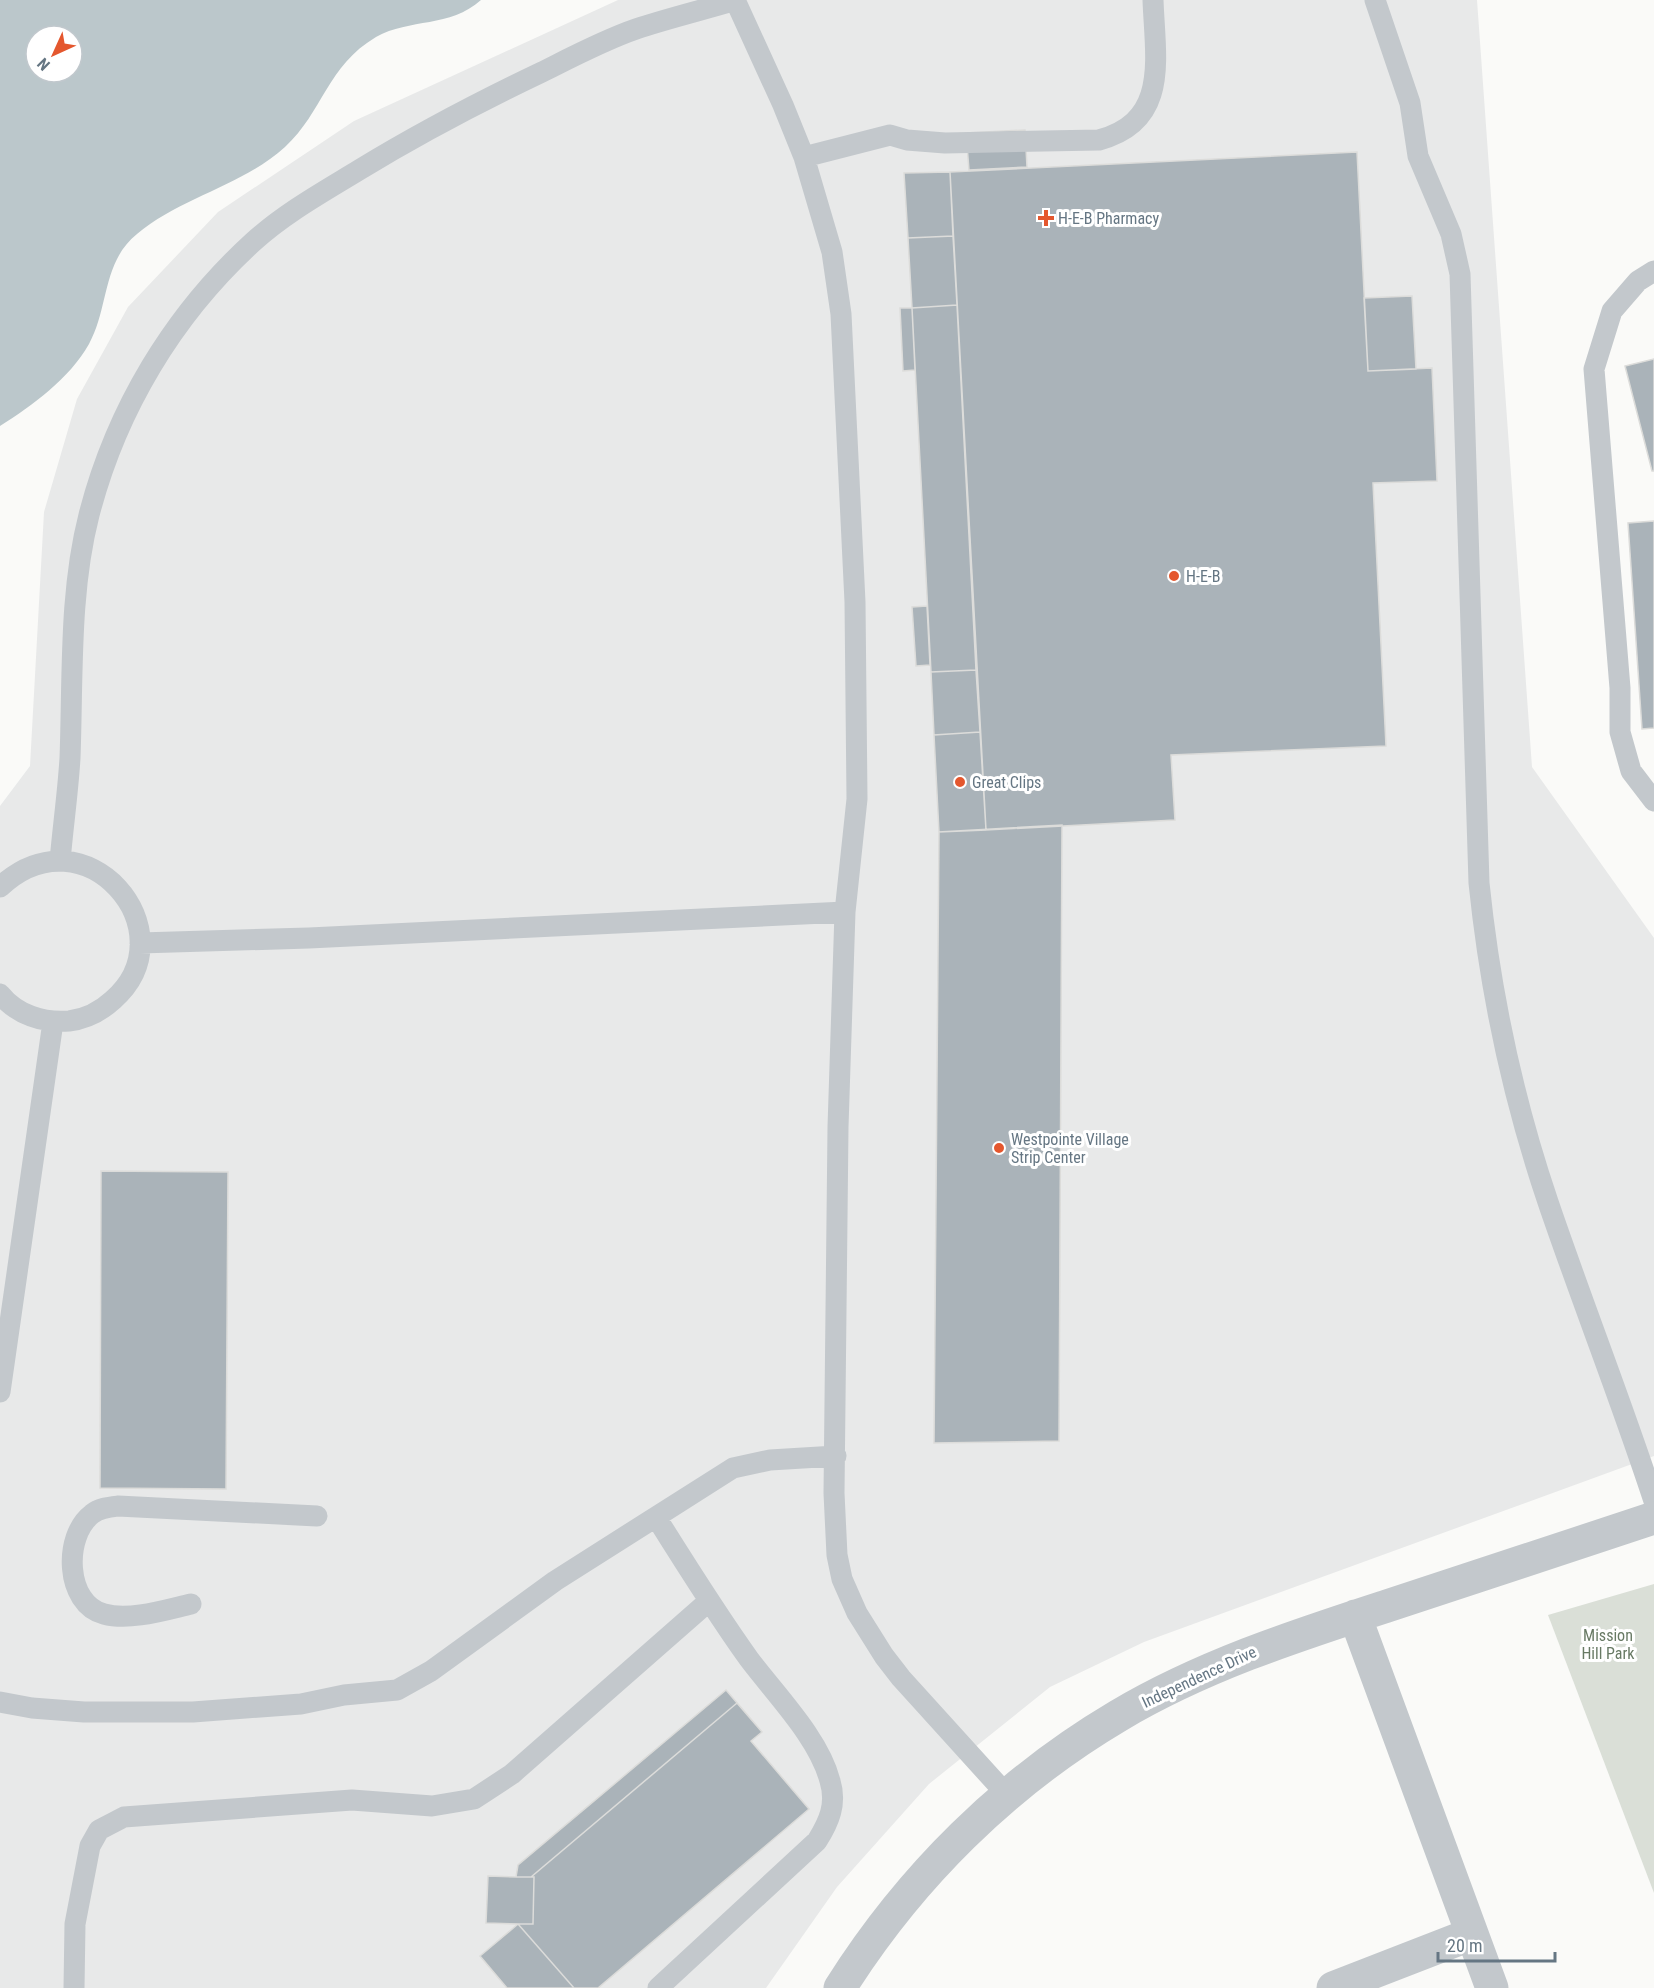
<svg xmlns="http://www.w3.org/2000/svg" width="1654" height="1988" font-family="'Roboto Condensed',sans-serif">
<rect width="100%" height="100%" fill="#fafaf8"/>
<path fill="#e8e9e9" d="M618 0H1477L1532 767 1654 938V1456L1144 1642 1050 1687 929 1784 837 1887 766 1988H0V806L30 766 44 512 77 399 128 307 218 212 354 121Z"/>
<path fill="#dadfd7" d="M1654 1584V1893L1548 1615Z"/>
<path fill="#bbc7cb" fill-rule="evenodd" d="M0 0H481C450 28 410 18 376 37 327 66 323 112 285 147 242 186 181 197 137 234 102 262 109 308 89 344 69 379 33 405 0 426ZM36 36H72V72H36Z"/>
<path fill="#aab3b9" stroke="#dcdcda" stroke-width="1.5" d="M1025 130 1027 167 969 170 966 133Z
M1357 152 1368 371 1432 368 1437 481 1373 483 1386 746 1171 755 1175 820 986 830 950 172Z
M950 172 953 236 908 238 904 173Z
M953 236 957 305 912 308 908 238Z
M1412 296 1416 369 1368 371 1364 298Z
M957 305 976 670 931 672 912 308Z
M900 308H912L915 370 903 371Z
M1654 359V471H1652L1625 366Z
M1654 521V728L1642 729 1628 523Z
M927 606 930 665 916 666 912 607Z
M976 670 980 732 934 735 931 672Z
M980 732 986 830 939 832 934 735Z
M1062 825 1059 1441 934 1443 939 832Z
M1062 825 1059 1441 934 1443 939 832Z
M101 1171 228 1172 226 1489 100 1488Z
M101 1171 228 1172 226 1489 100 1488Z
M726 1690 762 1732 751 1741 809 1809 598 1988H507L480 1956 518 1924 486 1923 488 1876 516 1877 518 1865Z
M737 1703 762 1732 751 1741 809 1809 598 1988H574L518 1924H533L534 1877H516H531Z"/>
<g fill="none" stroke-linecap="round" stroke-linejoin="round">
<path stroke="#c3c8cc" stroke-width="21" d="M735 0 783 105 804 157 832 252 841 314 855 602 857 799 845 912 838 1127 834 1493 837 1555 842 1579 857 1613 884 1656 901 1678 1007 1795
M1375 0 1410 103 1418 156 1451 234 1460 274 1479 883C1490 990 1513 1099 1548 1202 1582 1302 1621 1400 1654 1501
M804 157 890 135 907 140 945 143 1099 140C1170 121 1155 58 1153 0
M1654 271 1638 281 1612 311 1594 369 1620 688V732L1631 771 1654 801
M60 861C63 826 68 792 70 758 73 677 69 593 89 515 116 410 173 315 253 242 285 213 323 192 359 170 418 134 479 102 542 72 572 57 604 40 636 29 669 18 703 10 736 0
M0 887C85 807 191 932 113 1000 101 1011 86 1019 69 1021 43 1023 17 1015 0 994
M140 943 309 938 845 912
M0 1392 53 1022
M656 1517C686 1565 716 1613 749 1659 776 1695 819 1738 830 1781 837 1804 829 1822 817 1841L658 1988
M191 1604C165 1610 130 1621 104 1614 65 1604 63 1536 92 1514 99 1508 109 1507 118 1506L317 1516
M0 1702 32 1708 84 1712H193L301 1704 344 1695 397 1690 431 1671 555 1581 733 1468 770 1460 836 1456
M74 1988 75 1924 90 1846 99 1830 124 1817 352 1800 432 1806 474 1799 512 1774 709 1601"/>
<path stroke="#c3c8cc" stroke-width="33" d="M1355 1616 1492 1988
M840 1988C910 1877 1005 1783 1118 1716 1202 1666 1295 1636 1387 1606 1476 1577 1565 1547 1654 1518
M1333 1988 1472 1934"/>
</g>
<g fill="#e4572e" stroke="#fff" stroke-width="2">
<path d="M1043 209h6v6h6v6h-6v6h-6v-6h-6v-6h6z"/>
<circle cx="1174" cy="576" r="6"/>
<circle cx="960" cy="782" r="6"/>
<circle cx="999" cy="1148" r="6"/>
</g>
<g text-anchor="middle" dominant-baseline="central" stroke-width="6" stroke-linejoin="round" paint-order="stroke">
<g font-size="16" fill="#657683" stroke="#fff" text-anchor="start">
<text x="1058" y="218">H-E-B Pharmacy</text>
<text x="1186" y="576">H-E-B</text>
<text x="972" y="782">Great Clips</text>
<text x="1011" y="1139">Westpointe Village<tspan x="1011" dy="18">Strip Center</tspan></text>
</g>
<g font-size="16" fill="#687a64" stroke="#fff">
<text x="1608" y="1635">Mission<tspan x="1608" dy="18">Hill Park</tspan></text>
</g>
<g font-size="16" fill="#657683" stroke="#fff">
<text transform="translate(1199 1677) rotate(-25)">Independence Drive</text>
</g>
</g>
<g transform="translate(54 54) rotate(225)"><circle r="28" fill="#ffffff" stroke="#c1c8cd" stroke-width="1.5"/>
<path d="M0-4.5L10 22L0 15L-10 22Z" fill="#e4572e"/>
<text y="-9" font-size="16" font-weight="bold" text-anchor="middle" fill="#657683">N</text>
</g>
<path d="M1438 1952v9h117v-9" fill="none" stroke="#657683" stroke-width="3"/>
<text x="1447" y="1952" font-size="18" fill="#657683" stroke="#ffffff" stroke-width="4.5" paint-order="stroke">20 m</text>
</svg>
